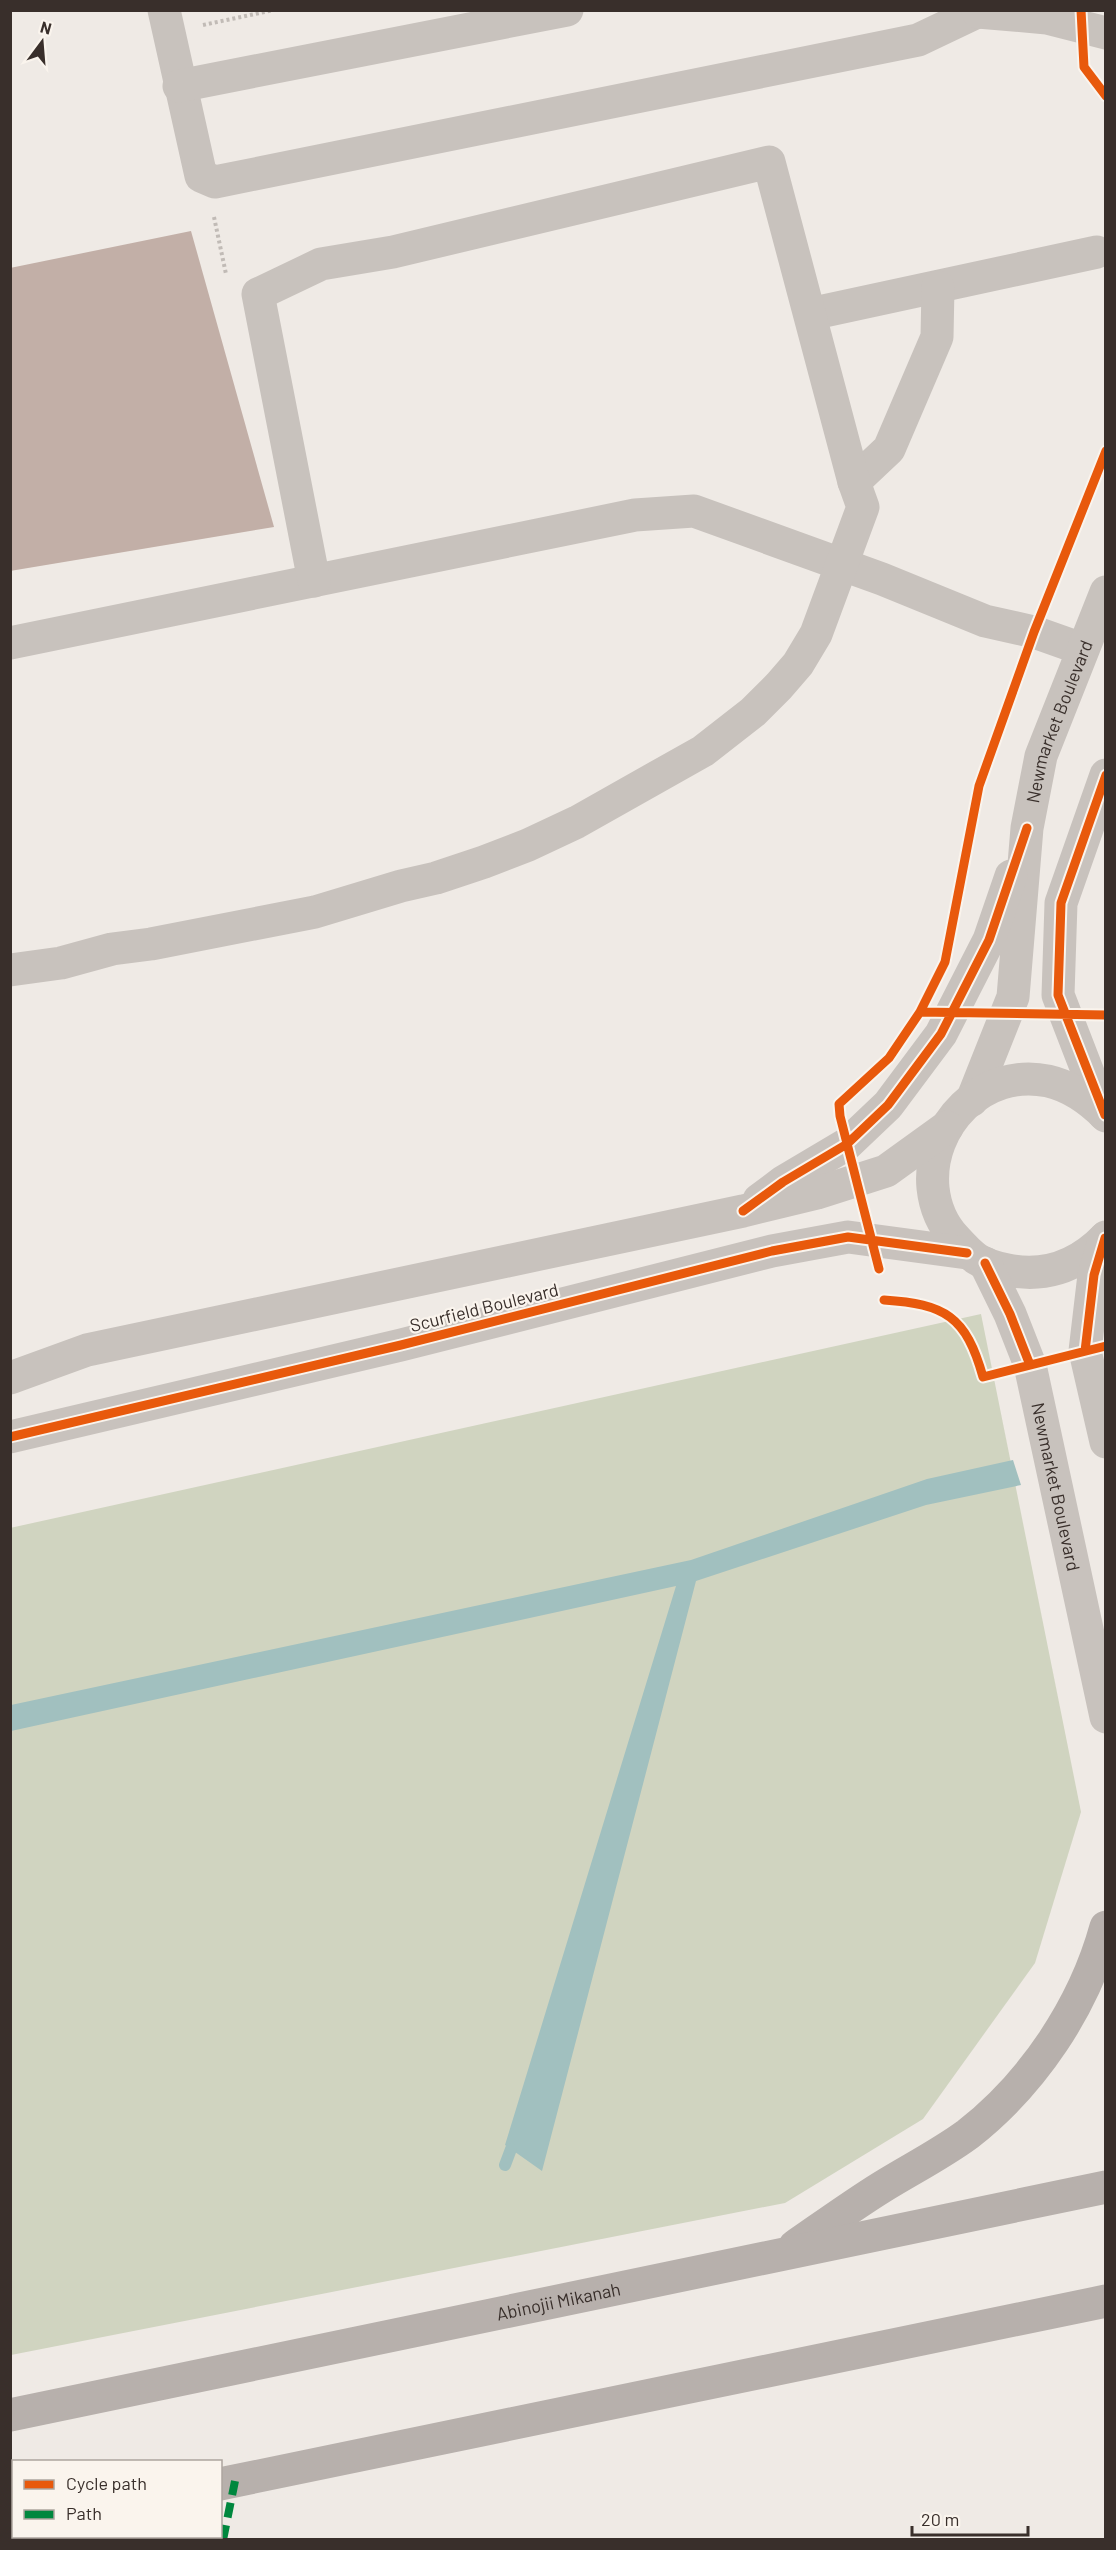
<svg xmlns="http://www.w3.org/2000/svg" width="1116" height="2550" font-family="Barlow,sans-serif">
<rect width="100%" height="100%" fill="#efeae5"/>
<path fill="#d0d4c0" d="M981 1314 1081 1812 1035 1963 923 2119 785 2203 11 2355 10 1528Z"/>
<path fill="#a1c0bf" d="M1013 1460 1021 1485 926 1505 696 1581 542 2171 505 2145 676 1586 11 1731V1705L691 1560 927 1479Z"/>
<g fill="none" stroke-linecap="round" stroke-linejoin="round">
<path stroke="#a1c0bf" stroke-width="12" d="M505 2165 511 2149"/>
</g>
<path fill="#c2afa7" d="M191 231 274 527 10 571V268Z"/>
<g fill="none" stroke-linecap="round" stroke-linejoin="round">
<path stroke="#c1bbb6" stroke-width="4" stroke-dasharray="3 3" stroke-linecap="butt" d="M203 25 274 10
M214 217 226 274"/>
<g stroke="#c8c2bd" stroke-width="33">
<path d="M164 10 201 176 215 182 918 40 981 10"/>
<path d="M978 12 1047 18 1106 33"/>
<path d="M179 86 567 10"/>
<path d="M810 314 1097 252"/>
<path d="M854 482 889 449 937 337 938 287"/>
<path d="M10 643 635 515 694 511 882 579 985 621 1034 632 1082 649"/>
<path d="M10 970 61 963 112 949 151 944 315 912 401 886 436 878 484 862 528 845 577 822 703 751 753 712 779 686 798 664 816 634 863 507 854 482 769 162 393 252 321 264 258 294 314 581"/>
<path id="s1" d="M972 1100 1013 997 1027 828 1041 756 1106 592"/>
<path d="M1104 1114 1058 995 1061 903 1106 775"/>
<path d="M1106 1116C1090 1100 1070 1086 1048 1081 983 1067 927 1126 933 1188 935 1207 942 1224 955 1238 973 1258 979 1264 1007 1270 1046 1278 1079 1265 1106 1237"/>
<path d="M759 1200 783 1182 847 1144 888 1105 941 1034 989 940 1011 876"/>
<path d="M1105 1238 1094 1275 1085 1351 1106 1442"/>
<path id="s2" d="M985 1263 1010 1314 1030 1365 1106 1717"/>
<path d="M10 1378 87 1350 743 1211 817 1193 886 1171 947 1127"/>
<path d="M10 1437 401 1345 772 1251 848 1237 967 1253"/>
</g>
<g stroke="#b7b0ac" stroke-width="33">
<path d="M795 2246C824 2226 853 2205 882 2187 911 2169 941 2154 968 2134 1033 2083 1084 2007 1106 1927"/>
<path id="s3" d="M10 2415 1106 2187"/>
<path d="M220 2484 1106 2301"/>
<path d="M10 2528 14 2527"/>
</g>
<path stroke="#00873e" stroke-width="8" stroke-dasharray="15 8" stroke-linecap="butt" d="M223 2540 235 2481"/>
<g stroke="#faf4ed" stroke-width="13">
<path id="cycleway" d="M1081 10 1084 67 1106 96
M920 1012 1106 1015
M1105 1115 1058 995 1061 903 1106 775
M743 1211 783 1182 847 1144 888 1105 941 1034 989 940 1027 828
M985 1263 1010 1314 1030 1365
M879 1269 840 1116 839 1104 889 1058 920 1012 945 962 979 786 1034 632 1106 451
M884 1300C945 1304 966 1316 983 1377L1106 1346
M1085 1351 1094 1275 1105 1238
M10 1437 401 1345 772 1251 848 1237 967 1253"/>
</g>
<use href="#cycleway" stroke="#e8590c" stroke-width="9"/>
</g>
<g text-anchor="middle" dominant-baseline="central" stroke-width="4.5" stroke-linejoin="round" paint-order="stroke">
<g font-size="18" fill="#392f2b" stroke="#faf4ed">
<text stroke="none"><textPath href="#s1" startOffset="392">Newmarket Boulevard</textPath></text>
<text transform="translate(484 1307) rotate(-14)">Scurfield Boulevard</text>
<text stroke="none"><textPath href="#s2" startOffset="236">Newmarket Boulevard</textPath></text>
<text stroke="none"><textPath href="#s3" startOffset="560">Abinojii Mikanah</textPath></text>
</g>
</g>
<rect width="1116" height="2550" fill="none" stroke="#392f2b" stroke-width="24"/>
<rect x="12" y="2460" width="210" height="78" fill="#faf4ed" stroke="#ada59f" stroke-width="1.5"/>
<rect x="24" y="2480" width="30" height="9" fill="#e8590c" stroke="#ada59f" stroke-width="1.5"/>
<text x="66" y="2490" font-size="18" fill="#392f2b">Cycle path</text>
<rect x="24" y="2510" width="30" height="9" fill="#00873e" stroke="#ada59f" stroke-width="1.5"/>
<text x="66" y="2520" font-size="18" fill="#392f2b">Path</text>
<g transform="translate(42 42) rotate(16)" stroke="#faf4ed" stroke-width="4.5" paint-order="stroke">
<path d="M0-4.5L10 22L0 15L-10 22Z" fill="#392f2b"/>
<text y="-9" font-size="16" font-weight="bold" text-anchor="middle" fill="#392f2b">N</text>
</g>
<path d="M912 2526v9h116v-9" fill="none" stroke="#392f2b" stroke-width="3"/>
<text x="921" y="2526" font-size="18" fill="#392f2b" stroke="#faf4ed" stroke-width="4.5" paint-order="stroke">20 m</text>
</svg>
